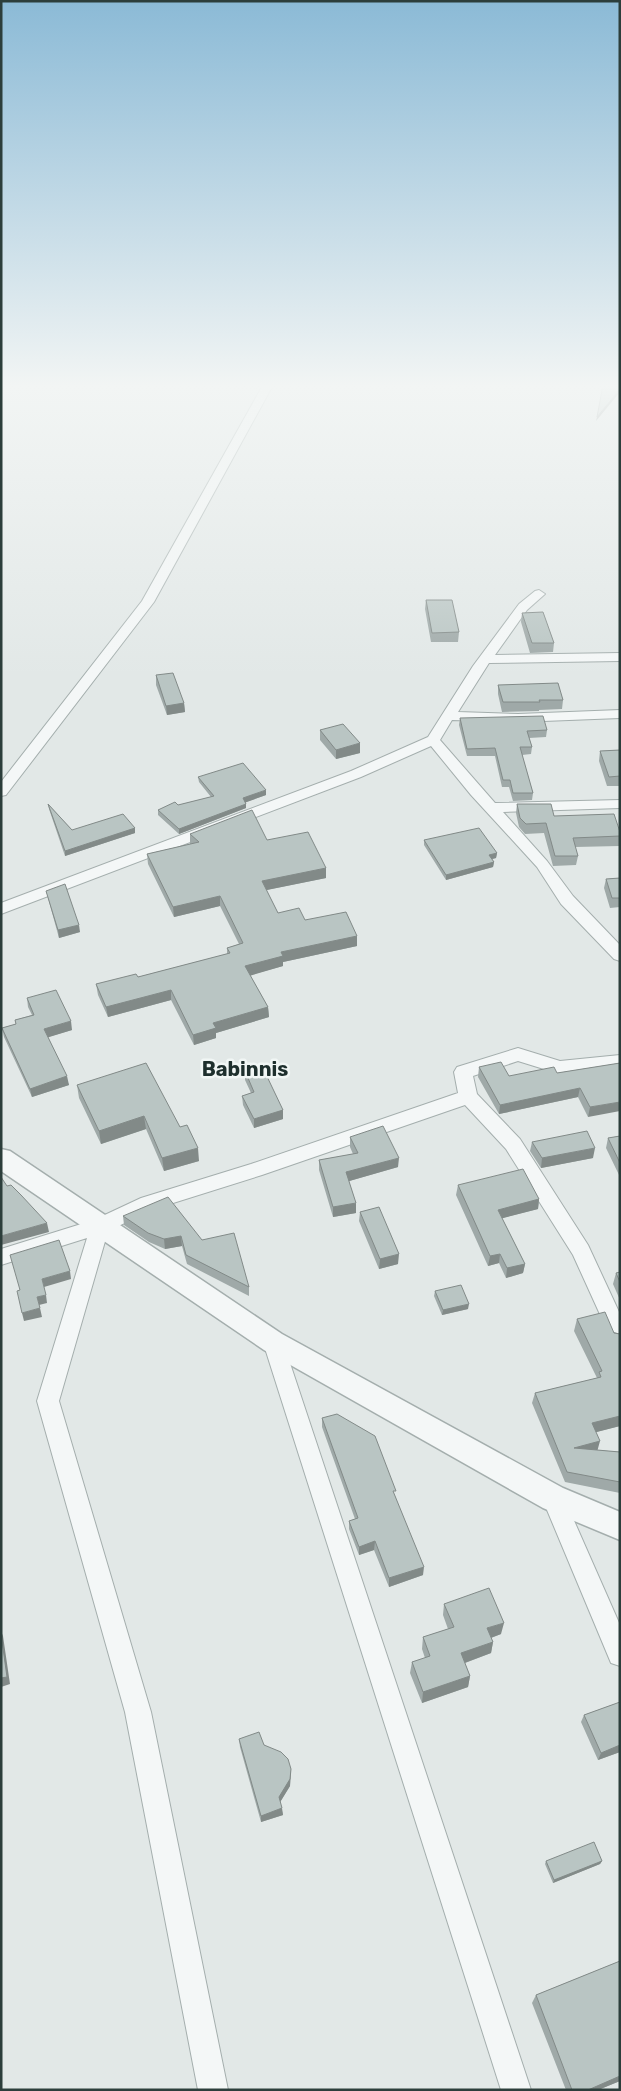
<svg xmlns="http://www.w3.org/2000/svg" width="621" height="2091" font-family="Rubik,sans-serif">
<rect width="100%" height="100%" fill="#e2e8e7"/>
<g fill="none" stroke-linecap="round" stroke-linejoin="round">
<g stroke="#a4aead" stroke-width="2">
<path id="minor" d="M263 385H273L154 602 6 795 1 796V782L142 601Z
M539 590 545 594 527 610 495 655 620 653V661L489 663 458 712 518 714 620 710V718L518 722 452 720 440 740 495 803 620 800V808L503 812 547 861 573 896 620 945V961L614 959 561 904 537 867 471 795 431 746 361 777 1 914V903L351 771 428 737 473 666 519 604 535 591Z
M518 1048 560 1061 620 1055V1067L560 1074 518 1061 473 1076 477 1094 520 1139 588 1245 620 1314V1346L613 1343 573 1255 506 1149 465 1105 262 1175 154 1209 108 1231 59 1401 151 1712 228 2090H198L125 1712 37 1401 87 1238 1 1265V1249L94 1220 141 1198 251 1164 458 1093 454 1072 457 1067Z
M273 1333 280 1336 283 1342 531 2090H501L263 1342 266 1336Z
M553 1487 561 1491 620 1625V1666L611 1663 542 1498 545 1491Z"/>
</g>
<g stroke="#a4aead" stroke-width="3">
<path id="tertiary" d="M1 1149 10 1151 282 1334 563 1488 620 1512V1540L543 1508 264 1350 1 1171Z"/>
</g>
<use href="#minor" fill="#f4f7f7" fill-rule="evenodd"/>
<use href="#tertiary" fill="#f4f7f7" fill-rule="evenodd"/>
</g>
<path fill="#9fa9a8" d="M426 600 459 632 458 642H431L425 609Z
M522 613 554 643 553 652 530 653 521 622Z
M156 675 184 703 185 712 167 715 156 685Z
M498 685 563 700 562 709 539 710V711L502 712 498 694Z
M460 718 547 730 546 737 529 738 532 747 531 754 522 755 533 793 532 800 513 801 509 787H502L495 756H467L459 725Z
M320 730 360 753 336 759 320 740Z
M620 750V786H607L599 761 600 751Z
M198 777 266 795 246 802V808L179 834 158 815V810L211 797 199 782Z
M48 804 72 830 135 828V833L65 856 49 809Z
M517 804 554 816 620 832 619 846 575 847 578 856 576 865 553 866 544 833 525 834 519 827 516 813Z
M190 834 267 840 326 868V878L266 890 278 913 357 936V946L283 962V966L250 975 268 1007 269 1017 216 1033V1038L194 1045 171 1000 108 1017 98 995 96 984 138 977 227 954V948L239 944 220 906 174 917 148 864 147 854 190 844Z
M424 840 497 853 496 858 492 859 494 862 493 867 446 880 424 845Z
M620 878V907L610 908 604 888 606 879Z
M46 891 80 932 59 938 48 898Z
M27 998 72 1030 48 1037 69 1085 32 1097 4 1037 2 1028 16 1024 15 1020 32 1015 28 1007Z
M620 1063 588 1117 578 1097 499 1114 478 1077 479 1067 509 1076 557 1073Z
M245 1071 283 1110V1119L254 1128 243 1105 242 1096 251 1093 245 1080Z
M77 1085 180 1127 199 1161 164 1171 146 1129 101 1144 79 1098Z
M620 1136V1177L606 1148 608 1138Z
M350 1137 398 1167 349 1181 356 1213 333 1217 319 1170V1160L353 1154 350 1147Z
M532 1142 593 1158 541 1168 530 1151Z
M458 1185 539 1199 538 1209 502 1218 525 1264 523 1273 506 1278 499 1263 488 1266 456 1195Z
M360 1212 398 1264 379 1269 359 1221Z
M123 1216 202 1240 249 1287V1296L187 1264 182 1246 165 1249 149 1242 124 1225Z
M620 1272V1300L613 1284 616 1273Z
M435 1291 468 1309 442 1315 434 1296Z
M577 1319 620 1334V1426L596 1432 597 1450 620 1452V1493L565 1482 532 1403 535 1393 597 1378 574 1331Z
M322 1418 395 1496 423 1575 389 1587 374 1550 359 1555 349 1529V1521L355 1519 322 1427Z
M444 1604 501 1634 491 1638 493 1642 491 1653 465 1663 470 1676 468 1687 422 1703 410 1673 412 1662 425 1658 422 1649 423 1637 448 1629 443 1615Z
M620 1702V1752L598 1760 581 1722 584 1715Z
M239 1739 264 1745 291 1769 290 1786 280 1802 283 1815 261 1822 240 1747Z
M546 1861H602L600 1864 553 1883 545 1864Z
M620 1961V2081L598 2090H566L532 2003 536 1995Z"/>
<path fill="#828a88" d="M620 389V392L596 421 597 417Z
M184 703 185 712 167 715 166 706Z
M360 743V753L336 759V750Z
M266 790V795L244 803 243 798Z
M246 804V808L179 834V829Z
M135 828V833L65 856V851Z
M497 853 496 858 488 860 489 855Z
M494 862 493 867 446 880V875Z
M326 868V878L262 891V881Z
M220 896V906L174 917 173 907Z
M79 925 80 932 59 938 58 930Z
M357 936V946L283 962V966L246 977 245 966 281 952Z
M171 990V1000L108 1017 106 1007Z
M268 1007 269 1017 216 1033V1038L194 1045 193 1035 213 1023Z
M71 1021 72 1030 46 1038 44 1029Z
M67 1076 69 1085 32 1097 30 1089Z
M580 1088 578 1097 499 1114 500 1105Z
M620 1102V1111L588 1117 590 1107Z
M283 1110V1119L254 1128V1119Z
M144 1116 146 1129 101 1144 99 1131Z
M198 1148 199 1161 164 1171 162 1158Z
M595 1148 593 1158 541 1168 542 1158Z
M399 1158 398 1167 346 1182V1172Z
M539 1199 538 1209 496 1220 498 1210Z
M356 1203V1213L333 1217V1207Z
M47 1223 49 1232 1 1245V1236Z
M181 1236 182 1246 165 1249 164 1239Z
M399 1254 398 1264 379 1269 380 1259Z
M500 1254 499 1263 488 1266 490 1256Z
M525 1264 523 1273 506 1278 507 1268Z
M70 1271 71 1279 44 1287 42 1279Z
M46 1295 47 1303 39 1305 37 1297Z
M469 1304 468 1309 442 1315 443 1310Z
M40 1308 42 1317 24 1321 22 1313Z
M620 1416V1426L589 1434 592 1423Z
M600 1441 597 1452 574 1448Z
M375 1541 374 1550 359 1555V1547Z
M424 1567 423 1575 389 1587V1578Z
M504 1623 501 1634 485 1640 487 1628Z
M1 1631 3 1636 10 1684 1 1687Z
M493 1642 491 1653 459 1665 461 1653Z
M470 1676 468 1687 422 1703 423 1692Z
M620 1745V1752L598 1760 601 1753Z
M291 1769 290 1786 279 1804V1797Z
M282 1808 283 1815 261 1822V1816Z
M602 1861 600 1864 553 1883 554 1880Z
M620 2076V2081L598 2090H588Z"/>
<path fill="#b9c5c3" stroke="#828a88" d="M603 385H620V389L597 417Z
M426 600H452L459 632 432 633Z
M543 612 554 643H532L522 613Z
M173 673 184 703 166 706 156 675Z
M558 683 563 700H539L540 702H503L498 685Z
M543 716 547 730 527 731 532 747H520L533 793H513L510 780H503L495 748 467 749 460 718Z
M343 724 360 743 336 750 320 730Z
M620 750V776L609 777 600 751Z
M243 763 266 790 243 798 246 804 179 829 158 810 175 802 178 805 214 796 198 777Z
M48 804 72 830 123 814 135 828 65 851Z
M517 804H551L554 816 614 814 620 832V836L573 838 578 856H555L546 823 526 824 520 818Z
M252 810 267 840 308 832 326 868 262 881 278 913 299 908 305 920 346 912 357 936 281 952 283 956 245 966 268 1007 213 1023 216 1028 193 1035 171 990 106 1007 96 984 136 974 138 977 230 953 227 948 243 943 220 896 173 907 147 854 199 842 190 834Z
M479 828 497 853 489 855 494 862 446 875 424 840Z
M620 878V898H612L606 879Z
M65 884 79 925 58 930 46 891Z
M56 990 71 1021 44 1029 67 1076 30 1089 2 1028 16 1024 15 1020 34 1015 27 998Z
M501 1062 509 1076 554 1067 557 1073 620 1063V1102L590 1107 580 1088 500 1105 479 1067Z
M146 1063 180 1127 187 1125 198 1148 162 1158 144 1116 99 1131 77 1085Z
M262 1066 283 1110 254 1119 242 1096 254 1092 245 1071Z
M383 1126 399 1158 346 1172 356 1203 333 1207 319 1160 358 1153 350 1137Z
M587 1131 595 1148 542 1158 532 1142Z
M620 1136V1163L608 1138Z
M523 1169 539 1199 498 1210 525 1264 507 1268 500 1254 490 1256 458 1185Z
M1 1177 7 1186 11 1185 21 1195 47 1223 1 1236Z
M168 1197 202 1240 234 1233 249 1287 186 1255 181 1236 164 1239 148 1233 123 1216Z
M379 1207 399 1254 380 1259 360 1212Z
M59 1240 70 1271 42 1279 46 1295 37 1297 40 1308 22 1313 17 1291 20 1290 10 1255Z
M620 1272V1282L616 1273Z
M461 1285 469 1304 443 1310 435 1291Z
M605 1312 614 1333 620 1334V1416L592 1423 600 1441 574 1448 620 1452V1482L567 1472 535 1393 601 1377 599 1372 602 1371 577 1319Z
M337 1414 375 1436 396 1491H393L424 1567 389 1578 375 1541 359 1547 349 1521 358 1518 322 1418Z
M489 1588 504 1623 487 1628 493 1642 461 1653 470 1676 423 1692 412 1662 430 1656 423 1637 454 1627 444 1604Z
M1 1634 7 1677 1 1678Z
M620 1702V1745L601 1753 584 1715Z
M259 1732 264 1745 281 1752 288 1759 291 1769 290 1779 279 1797 282 1808 261 1816 239 1739Z
M594 1842 602 1861 554 1880 546 1861Z
M620 1961V2076L588 2090H572L536 1995Z"/>
<linearGradient id="sky" x2="0" y2="1"><stop stop-color="#8bbad6"/><stop offset="0.57" stop-color="#f2f5f4"/><stop offset="1" stop-color="#f2f5f4" stop-opacity="0"/></linearGradient>
<rect width="621" height="677" fill="url(#sky)"/>
<g text-anchor="middle" dominant-baseline="central" stroke-width="5" stroke-linejoin="round" paint-order="stroke">
<g font-size="20" font-weight="bold" fill="#1e2f2d" stroke="#f1f6f5">
<text x="245" y="1069">Babinnis</text>
</g>
</g>
<rect width="621" height="2091" fill="none" stroke="#2c3e3b" stroke-width="5"/>
</svg>
